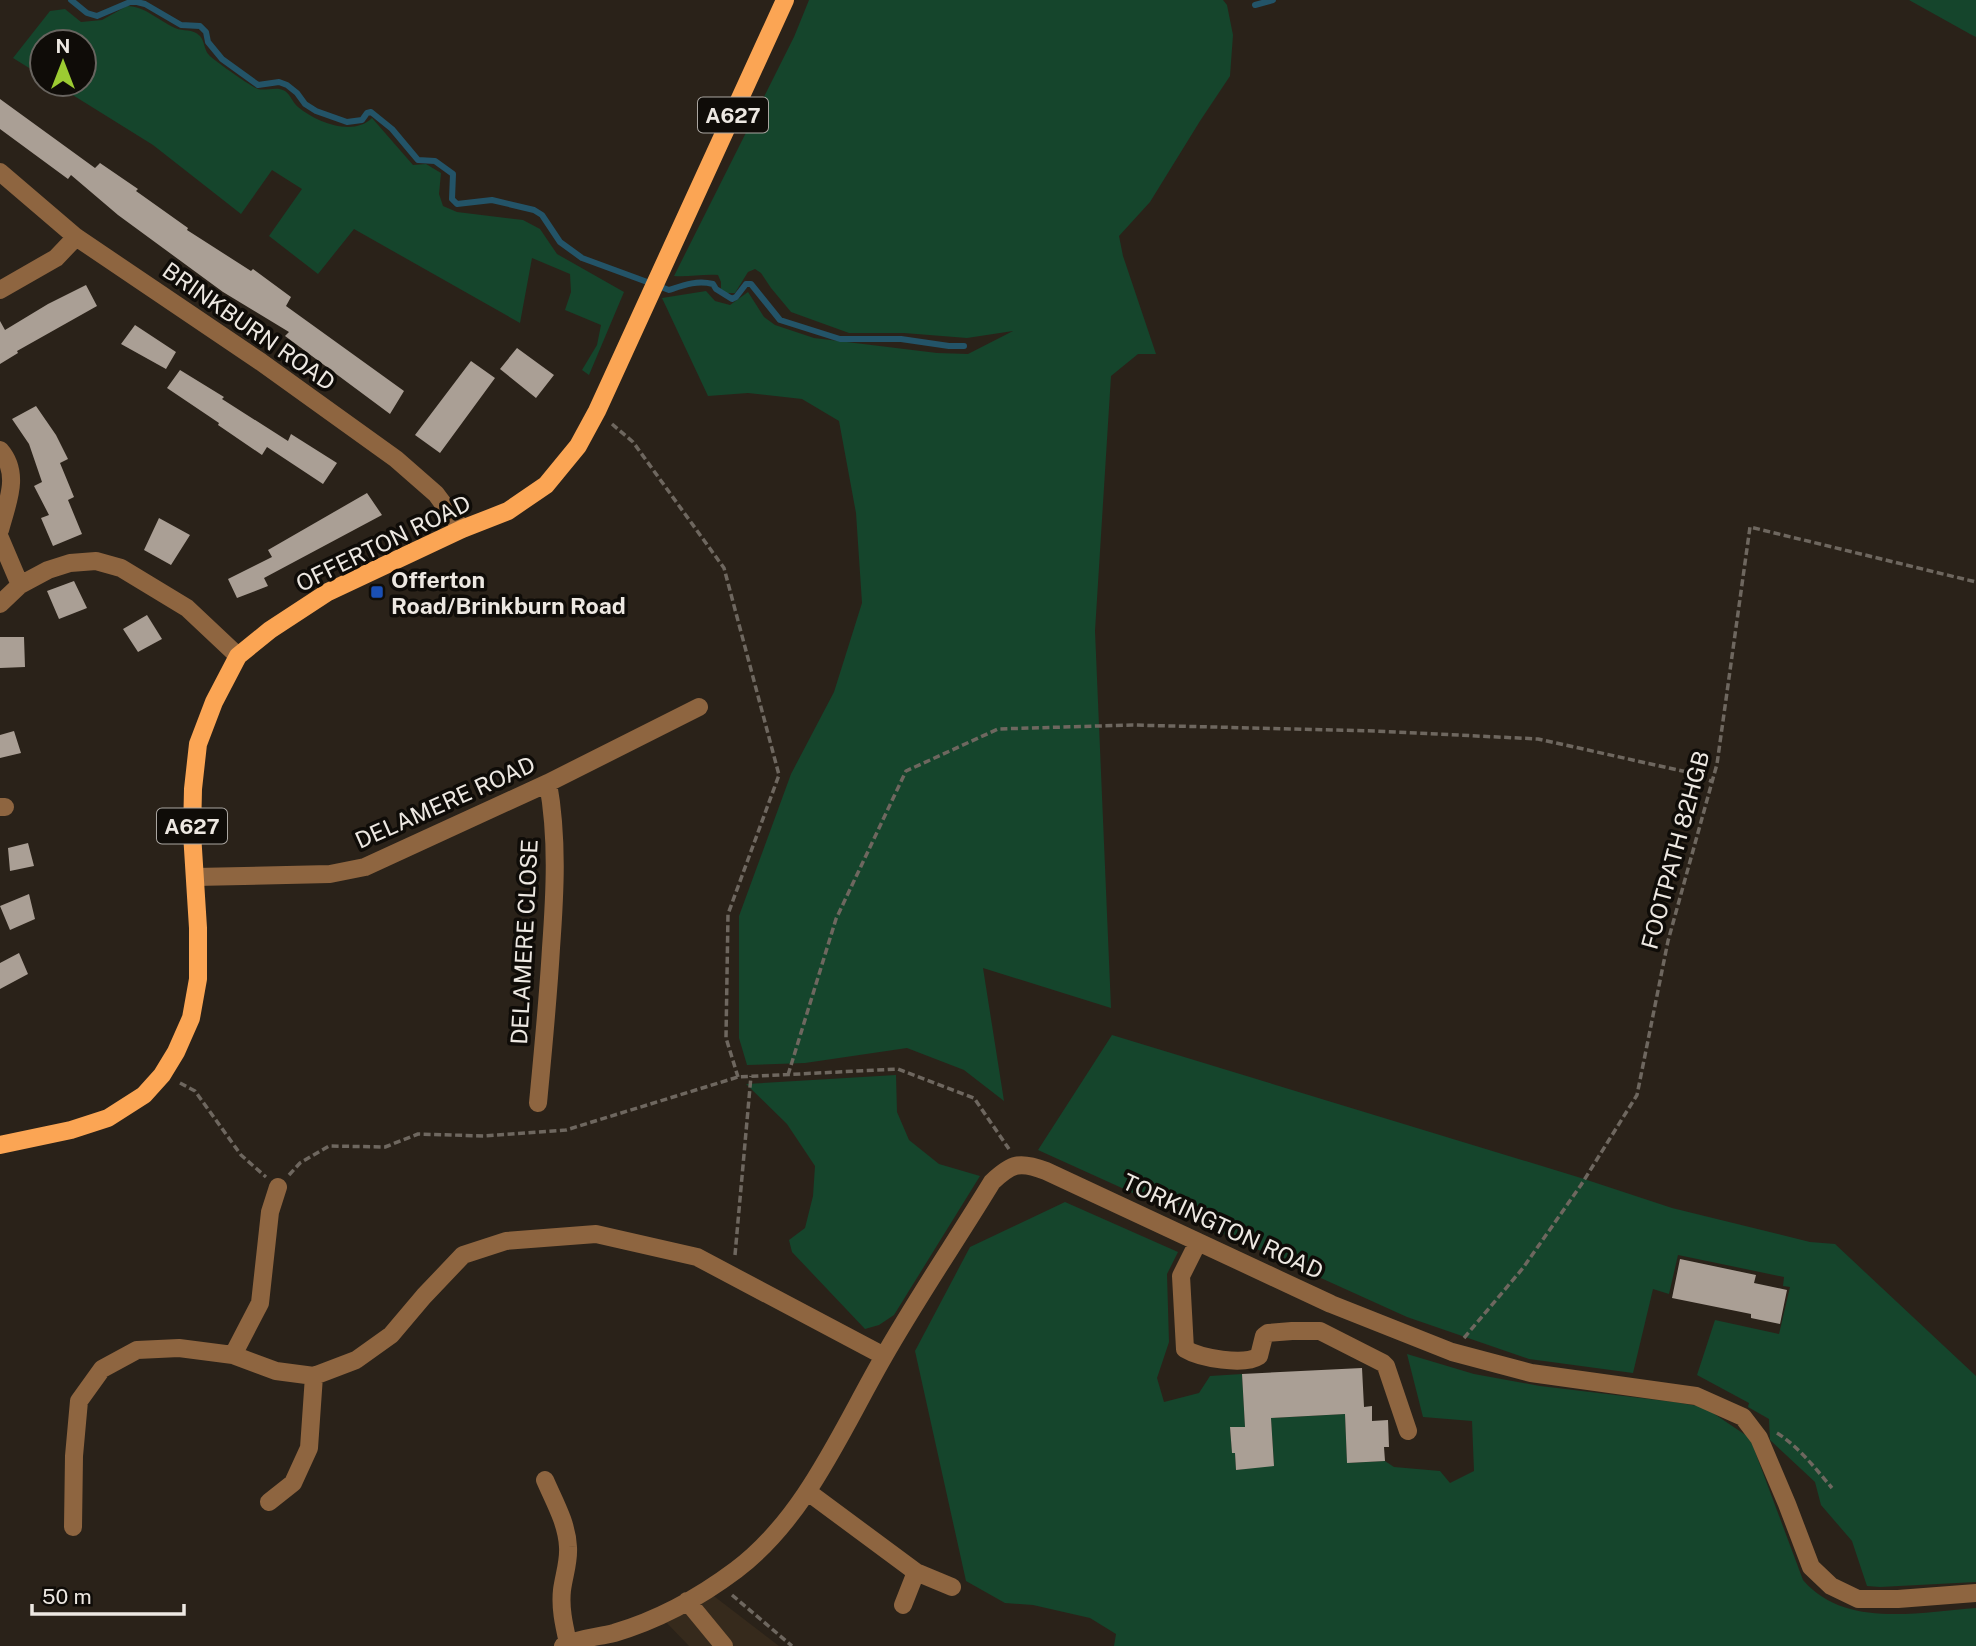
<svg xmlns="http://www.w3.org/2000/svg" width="1976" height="1646" font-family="'Public Sans',sans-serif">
<rect width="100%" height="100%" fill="#2a2219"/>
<path fill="#362a1c" d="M706 1590 779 1646H689L660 1616Z"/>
<path fill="#15452c" d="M809 0H1223L1227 5 1233 35 1230 76 1200 121 1150 202 1119 236 1123 256 1156 354H1138L1111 376 1095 631 1111 1008 983 968 1004 1101 964 1070 907 1048 805 1063 747 1065 739 1038V916L791 774 834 692 862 603 856 513 839 421 802 399 748 393 708 396 662 298 706 291 715 301 730 305 748 292 764 317 775 325 814 338 937 353 968 354 1013 331 967 338 904 333H849L791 312 771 288 761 273 755 269 748 272 735 293H726L721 289V282L718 275C703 274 689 277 674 276L794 37Z
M1909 0H1976V37L1970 34Z
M127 6C145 6 159 21 175 28 184 32 192 28 200 36 205 42 204 50 209 55 212 59 253 88 258 89 266 91 277 86 285 91 290 94 293 103 298 107 316 122 353 137 372 118L413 165 426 164 441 173 439 194 443 206 457 212 523 220 540 229 557 254 624 292 589 375 582 370 597 345 601 325 565 310 571 292 570 274 532 258 520 323 354 229 318 274 269 236 302 189 272 170 241 214 153 145 55 84H84V42H42V76L13 58 50 11 65 9 81 22 102 20Z
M1112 1035 1581 1178 1672 1208 1810 1242 1835 1244 1976 1376V1582L1880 1587 1867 1586 1852 1541 1821 1505 1815 1482 1770 1440 1769 1419 1748 1407 1749 1403 1697 1375 1715 1320 1779 1334 1790 1287 1783 1286 1784 1277 1678 1255 1669 1294 1653 1289 1633 1373 1529 1359 1407 1317 1038 1150Z
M896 1075 897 1112 909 1140 939 1164 980 1176 894 1315 879 1325 865 1329 792 1252 789 1240 805 1228 813 1196 815 1166 787 1124 746 1084Z
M1065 1202 1178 1252 1167 1274 1169 1342 1157 1378 1164 1402 1199 1393 1210 1376 1242 1374 1245 1427 1230 1428 1232 1452 1235 1453 1236 1470 1274 1465 1271 1418 1345 1414 1347 1463 1385 1461 1394 1467 1440 1471 1450 1483 1474 1471 1472 1421 1423 1417 1407 1354 1474 1374 1540 1386 1674 1402 1704 1407 1750 1438 1803 1580C1845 1629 1919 1612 1976 1608V1646H1114L1116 1634 1090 1618 1033 1605 1005 1603 966 1581 915 1351 970 1247Z"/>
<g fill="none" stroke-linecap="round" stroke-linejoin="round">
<path stroke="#235468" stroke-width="6" d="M71 0 87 13 97 16 130 2H137L145 4 181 25 200 26 206 32 208 42 222 59 258 85 279 82 287 85 297 93 305 104 316 111 347 122 362 120 367 113 371 112 392 129 418 160 435 161 453 174 452 199 457 204 492 200 534 210 542 215 560 242 582 258 669 290C684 285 697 280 713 284L716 289 732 299 736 297 746 284H751L780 320 840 339H901L949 346H964
M1255 5 1273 0"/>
</g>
<path fill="#aa9f95" d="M0 99 95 168 100 163 138 189 136 191 188 228 187 230 251 271 253 269 291 297 286 306 404 391 390 414 285 336 289 332 223 292 118 215 71 175 68 179 0 129Z
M86 285 97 306 17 351 18 353 0 364V321L5 330 48 304Z
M135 325 176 352 166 369 121 344Z
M517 348 554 375 536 398 500 369Z
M471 361 495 378 440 453 415 435Z
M180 370 224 397 222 399 288 441 291 434 337 463 323 484 267 447 262 455 218 425 219 423 167 388Z
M36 406 56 435 68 459 60 463 74 497 68 500 82 534 53 546 41 518 49 515 34 486 42 482 29 444 12 419Z
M367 493 382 515 264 578 268 586 237 598 228 579 272 557 268 550Z
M159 518 190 535 171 565 144 550Z
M74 581 87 608 59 619 47 591Z
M147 615 162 639 138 652 123 629Z
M0 637H24L25 667 0 668Z
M14 731 21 753 0 758V735Z
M28 843 34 866 10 871 8 848Z
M29 894 35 919 10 930 0 906Z
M19 953 28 974 0 989V963Z
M1680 1259 1756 1275 1754 1283 1787 1290 1780 1324 1751 1318V1314L1672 1298Z
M1362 1368 1364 1407 1372 1406V1421L1388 1420 1389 1447H1384L1385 1461 1347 1463 1345 1414 1271 1418 1274 1466 1236 1470 1235 1453H1232L1230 1427H1245L1242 1374Z"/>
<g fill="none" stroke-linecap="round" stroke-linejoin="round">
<path stroke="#6e675f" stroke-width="3.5" stroke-dasharray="7 3.5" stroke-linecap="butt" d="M612 424 633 442 724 568 779 775 728 914 726 1038 738 1077
M788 1075 836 919 906 771 998 729 1132 725 1375 731 1538 739 1687 772 1711 781
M180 1083 195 1091 241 1155 266 1177
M289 1175 300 1163 329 1146 385 1147 418 1134 484 1136 566 1130 738 1077 898 1069 974 1098 1009 1149
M735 1255 751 1076
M1464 1338 1523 1268 1581 1185 1637 1095 1668 941 1717 764 1750 527 1976 582
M1777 1433C1799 1447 1815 1468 1832 1488
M732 1595 792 1646"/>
<path stroke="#8e6540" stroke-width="18" d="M0 172 76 237 261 362 396 459 436 494 462 529
M0 290 56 258 76 237
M0 450C21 474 7 503 0 530
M0 538 20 585
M0 604 20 585 48 570 70 563 96 561 121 568 187 608 238 656
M0 807H5
M195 877 330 874 365 867 548 783 699 707
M538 1103C543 1051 548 1000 551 948 555 893 558 838 548 783
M1198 1242 1181 1276 1185 1349C1200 1358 1244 1366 1259 1356L1264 1336 1268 1333 1292 1331H1320L1383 1363 1386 1366 1408 1431
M233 1355 260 1303 270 1212 278 1187
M545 1480C554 1501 567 1523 568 1547 569 1562 564 1575 562 1590 560 1608 564 1625 568 1643
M808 1492 916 1572 952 1587
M269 1502 293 1483 309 1448 314 1376
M73 1527 74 1456 79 1401 102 1369 137 1350 179 1348 233 1355 276 1371 314 1376 356 1360 391 1335 424 1296 463 1255 506 1241 596 1234 697 1257 884 1356
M687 1601 724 1646
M903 1605 916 1572
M563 1646C578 1638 598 1637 614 1633 658 1620 700 1597 736 1570 805 1518 841 1431 883 1358 917 1298 956 1241 992 1182 1012 1163 1020 1161 1046 1171L1331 1304 1452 1352 1531 1373 1696 1396 1743 1417 1759 1438 1787 1504 1811 1567 1831 1586 1858 1599H1898L1976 1593"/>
<path stroke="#fba554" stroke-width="18" d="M0 1145 71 1130 108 1118 144 1095 162 1075 176 1052 191 1018 198 979V928L192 833 193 789 198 744 214 702 238 656 270 630 328 592 462 529 508 511 546 485 578 446 597 411 785 0"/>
</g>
<rect fill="#1a4fb4" stroke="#0f0c08" stroke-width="2.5" x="370" y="585" width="14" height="14" rx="3.5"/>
<g text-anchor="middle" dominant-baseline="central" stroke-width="7" stroke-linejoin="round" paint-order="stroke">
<g fill="#0f0c08" stroke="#aaa6a1" stroke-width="2">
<rect x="698" y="97.5" width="70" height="35" rx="5"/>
<rect x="157" y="808.5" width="70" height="35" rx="5"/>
</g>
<g font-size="21" font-weight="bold" fill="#ede8e2">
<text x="733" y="115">A627</text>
<text x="192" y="826">A627</text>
</g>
<g font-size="23" fill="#ede8e2" stroke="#0f0c08">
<text transform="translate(249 326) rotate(35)">BRINKBURN ROAD</text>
<text transform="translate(383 543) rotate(-26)">OFFERTON ROAD</text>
<text transform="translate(445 802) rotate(-24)">DELAMERE ROAD</text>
<text transform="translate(1675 850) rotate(-75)">FOOTPATH 82HGB</text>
<text transform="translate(524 942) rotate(-87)">DELAMERE CLOSE</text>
<text transform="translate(1223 1226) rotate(25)">TORKINGTON ROAD</text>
</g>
<g font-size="23" font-weight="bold" fill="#ede8e2" stroke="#0f0c08" text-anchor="start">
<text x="391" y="579">Offerton<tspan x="391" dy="26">Road/Brinkburn Road</tspan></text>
</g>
</g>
<g transform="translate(63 63)"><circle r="33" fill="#0f0c08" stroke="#68645f" stroke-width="2"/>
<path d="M0-5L12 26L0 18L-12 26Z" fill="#9ccb32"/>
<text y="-10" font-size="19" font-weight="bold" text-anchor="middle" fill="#ede8e2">N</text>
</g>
<path d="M32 1604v10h152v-10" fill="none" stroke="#ede8e2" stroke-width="3.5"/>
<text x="42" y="1604" font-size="21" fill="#ede8e2" stroke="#0f0c08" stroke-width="5" paint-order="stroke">50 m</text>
</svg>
